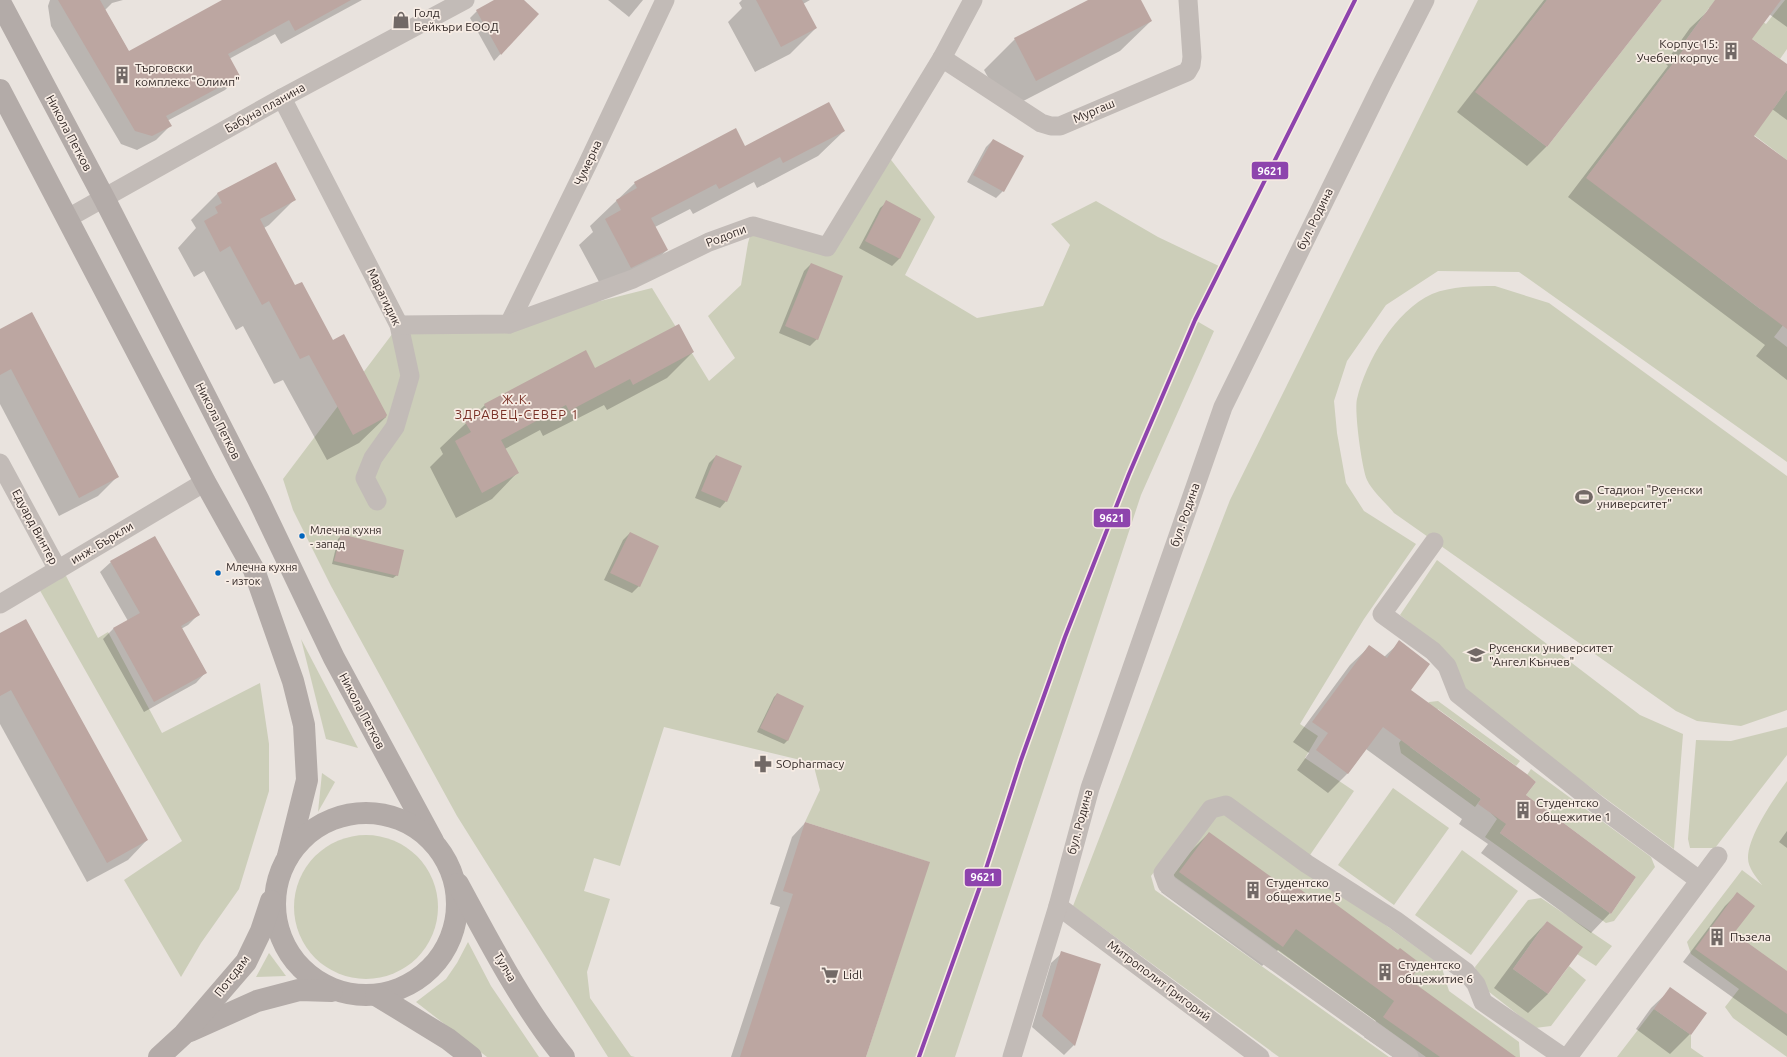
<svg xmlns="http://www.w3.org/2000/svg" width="1787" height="1057" viewBox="0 0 1787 1057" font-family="Ubuntu,sans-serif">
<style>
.green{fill:#ccceb9}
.shadow{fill:#0003}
.building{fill:#bca6a1}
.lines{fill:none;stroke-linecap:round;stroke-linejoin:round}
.street{stroke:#c2bbb7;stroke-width:19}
.secondary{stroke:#b3aba8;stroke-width:22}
.rail-1-casing{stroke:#f7ece4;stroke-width:7}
.rail-1{stroke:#8e44ad;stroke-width:4}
.bus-dot{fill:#0065bd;stroke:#f7ece4;stroke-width:1.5}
.labels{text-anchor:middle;stroke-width:3.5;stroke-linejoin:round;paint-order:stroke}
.bus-label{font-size:11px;fill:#322826;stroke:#f7ece4;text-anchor:start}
.poi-label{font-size:12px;fill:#322826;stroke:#f7ece4;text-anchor:start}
.street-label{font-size:12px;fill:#322826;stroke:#f7ece4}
.neighbourhood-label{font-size:13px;letter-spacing:1px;fill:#793127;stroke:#f7ece4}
.line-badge{stroke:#f7ece4;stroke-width:1.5}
.badge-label{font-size:11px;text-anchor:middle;font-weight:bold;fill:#fff}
</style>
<rect width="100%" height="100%" fill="#e9e3de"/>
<g class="green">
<polygon points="1478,0 1547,0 1476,92 1547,147 1662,0 1733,0 1766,24 1785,0 1787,0 1787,49 1780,59 1709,8 1683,44 1774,108 1787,90 1787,160 1668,70 1587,177 1760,309 1787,320 1774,337 1787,347 1787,462 1519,272 1438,271 1386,305 1347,361 1334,401 1337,433 1346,483 1364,511 1416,544 1364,619 1300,724 1318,736 1305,758 1354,791 1310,855 1209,801 1151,876 1155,890 1389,1057 1279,1057 1073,906 1230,500"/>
<polygon points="885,152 935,217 905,275 977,318 1043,306 1070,245 1051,224 1096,201 1158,237 1221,267 1195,320 1214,331 1141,495 955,1057 866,1057 929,862 805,822 820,790 813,763 664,727 620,866 594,858 584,891 610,899 587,972 590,998 631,1056 635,1057 608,1057 457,816 331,586 293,510 283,479 399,325 509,324 652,288 709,381 735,358 708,316 741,285 748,243 753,226 827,247"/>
<path d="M1495 286 1549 303 1787 476V710L1741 726 1697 721 1676 711 1394 513C1387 504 1372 491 1367 480 1362 469 1354 411 1357 399 1366 361 1395 311 1432 294 1452 286 1474 286 1495 286Z"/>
<polygon points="1437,560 1640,715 1683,734 1674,849 1468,697 1444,650 1400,615"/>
<polygon points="64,572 98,638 108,632 162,733 260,683 269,744 269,791 239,889 201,943 181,977 124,880 182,841 38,587"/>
<polygon points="301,639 358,748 326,739"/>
<polygon points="1438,701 1520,761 1516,766 1438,709 1410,747 1481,799 1475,807 1401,753 1399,743 1429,702"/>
<polygon points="1787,727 1787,755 1715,848 1690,848 1688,839 1696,740 1731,741"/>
<polygon points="1531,769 1651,857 1655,867 1614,921 1606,923 1485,837 1497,819 1491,813 1495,807 1510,819 1500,833 1611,914 1636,877 1526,795 1536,782 1527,775"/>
<polygon points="322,773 335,782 318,812"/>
<path d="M1787 781V1057L1733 1018 1725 1007 1739 989 1691 954 1687 942 1742 870 1762 885C1756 877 1748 868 1748 858 1748 836 1774 798 1787 781Z"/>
<polygon points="1393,788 1449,828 1394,905 1338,865"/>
<polygon points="1226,810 1441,965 1449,991 1519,1042 1520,1057 1426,1057 1168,872 1214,811"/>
<circle cx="366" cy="907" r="72"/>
<polygon points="1462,850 1518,891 1471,955 1415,915"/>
<polygon points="1541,898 1612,946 1596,966 1577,954 1547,921 1513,969 1548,994 1569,966 1586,980 1551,1026 1535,1028 1479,984 1475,967 1528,900"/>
<polygon points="468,942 491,986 539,1057 487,1057 416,1002 446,979 457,963"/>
<polygon points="269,953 286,976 256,977"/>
<polygon points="1654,1009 1691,1035 1691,1048 1704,1057 1617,1057"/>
</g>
<g class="shadow">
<polygon points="50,0 123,0 112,3 105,10 129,52 225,0 362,0 281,44 275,34 229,59 239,76 225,90 167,121 170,126 156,140 137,150 121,144 51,26 48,6"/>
<polygon points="496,0 523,0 537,14 494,61 470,18 477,11"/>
<polygon points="608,0 643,0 629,17"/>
<polygon points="742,0 810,0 803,4 816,28 790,54 755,72 728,22 742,8 739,3"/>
<polygon points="1090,0 1140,0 1151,21 1120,51 1006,110 984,70 1015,39"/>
<polygon points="1544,0 1661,0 1546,147 1527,166 1457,112"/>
<polygon points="1723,0 1787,0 1787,27 1769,14 1750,39 1787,65 1787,120 1772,109 1753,136 1787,161 1787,380 1756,356 1765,345 1568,197 1668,66 1665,63 1690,28 1709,10"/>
<polygon points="844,131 818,156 757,188 754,182 693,214 690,209 655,227 667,250 641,275 605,293 579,245 593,232 590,226 635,183 745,148"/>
<polygon points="993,140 1003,191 996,198 967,182 986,147"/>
<polygon points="275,163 295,199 269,225 264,228 295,287 386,417 359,443 327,460 283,380 274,384 243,326 236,330 204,271 194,277 178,248 196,228 191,220 217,194"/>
<polygon points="887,202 920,219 899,259 892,266 859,248 880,208"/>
<polygon points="811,264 817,339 810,346 779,333 804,271"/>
<polygon points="0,330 118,476 98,496 59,516 0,404"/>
<polygon points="693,352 667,378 607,410 604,405 543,436 540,430 505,449 517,473 492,499 456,518 430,467 443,454 440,448 485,405 595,369"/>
<polygon points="716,456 726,501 720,508 695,498 709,463"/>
<polygon points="630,533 639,586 632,593 604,580 623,540"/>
<polygon points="341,536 397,575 393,578 332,564 338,539"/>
<polygon points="111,562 198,615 188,625 181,629 206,672 196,683 144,712 103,639 113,629 128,621 100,572"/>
<polygon points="0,634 147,840 128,860 87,882 0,724"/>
<polygon points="1400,642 1429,664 1410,690 1610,913 1591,933 1481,853 1488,844 1459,824 1462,819 1366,749 1348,773 1328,793 1297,770 1309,753 1293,742 1350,665 1370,646 1384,657"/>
<polygon points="777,694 803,707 787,741 784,744 757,732 774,697"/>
<polygon points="805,823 865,1057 731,1057 780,907 770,904 792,837"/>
<polygon points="1787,831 1787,848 1779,842"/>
<polygon points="1209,833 1287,890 1316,901 1322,895 1408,980 1508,1057 1393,1057 1364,1037 1376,1021 1278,950 1262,966 1161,892 1189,853"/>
<polygon points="1737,894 1733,933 1787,972 1787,1036 1683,962 1725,906"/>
<polygon points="1547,922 1548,994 1528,1013 1494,988 1528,942"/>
<polygon points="1062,953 1074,1045 1064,1055 1032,1027 1051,963"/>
<polygon points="1671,989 1705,1014 1690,1034 1670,1054 1636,1029 1651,1008"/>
</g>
<g class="building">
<polygon points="58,0 100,0 129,51 222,0 351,0 295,31 289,20 228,54 240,76 166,116 172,126 152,136 135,131"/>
<polygon points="494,0 524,0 539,14 501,55 476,10"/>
<polygon points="756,0 802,0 817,28 781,47"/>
<polygon points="1088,0 1141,0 1152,21 1036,81 1014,38"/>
<polygon points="1547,0 1662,0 1547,147 1475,92"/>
<polygon points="1715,0 1781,0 1752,39 1787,64 1787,90 1754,136 1787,160 1787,329 1586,178 1686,46 1683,44"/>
<polygon points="829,102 845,131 783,163 780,157 719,189 716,184 651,218 668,250 631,268 605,219 621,210 616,200 637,188 634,182 736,128 745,146"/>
<polygon points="993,139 1024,156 1004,192 973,175"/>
<polygon points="276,162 296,200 260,219 295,285 302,282 333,340 344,334 387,415 386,417 353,435 309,355 300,359 269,301 262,305 230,246 220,252 204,221 218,213 215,207 222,203 217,193"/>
<polygon points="886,200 921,219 900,259 865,241"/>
<polygon points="811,263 843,276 818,340 785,326"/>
<polygon points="32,312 119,477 79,498 11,369 0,375 0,329"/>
<polygon points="679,324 694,352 633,385 630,379 569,411 566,405 501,440 519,473 482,493 455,441 471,432 465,422 487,410 484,404 586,350 595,368"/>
<polygon points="716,455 742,466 727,502 701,491"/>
<polygon points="630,532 659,546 640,587 610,573"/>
<polygon points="341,534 404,550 398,576 334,561"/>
<polygon points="155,536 200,615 181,626 207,673 154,702 113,628 140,613 110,561"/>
<polygon points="26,619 148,840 107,863 11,690 0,696 0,633"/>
<polygon points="1399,640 1430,664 1411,690 1528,775 1536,782 1526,795 1636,877 1611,914 1500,833 1506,824 1478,804 1481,799 1383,727 1348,774 1316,750 1328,733 1312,722 1369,645 1387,658"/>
<polygon points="777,693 804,706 788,741 760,728"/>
<polygon points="805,822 930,862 866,1057 740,1057 793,894 783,891"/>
<polygon points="1209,832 1288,889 1292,883 1316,901 1322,894 1398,950 1400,948 1421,964 1410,980 1516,1057 1440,1057 1383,1017 1394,1001 1296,929 1283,947 1179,872"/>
<polygon points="1737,892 1755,906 1734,933 1787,971 1787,1014 1695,949"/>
<polygon points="1547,921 1583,947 1548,994 1513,969"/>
<polygon points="1061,951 1101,964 1075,1046 1042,1016"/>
<polygon points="1670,987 1707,1013 1691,1035 1654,1009"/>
</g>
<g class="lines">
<g class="street">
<polyline points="942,58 1041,123 1051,126 1060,126 1187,72 1191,65 1192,57 1188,0"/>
<polyline points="282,98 399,325 410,376 395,427 373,458 365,478 377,501"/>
<polyline points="68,218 282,98 465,0"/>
<polyline points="509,324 587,165 665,0"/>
<polyline points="399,325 509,324 633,279 709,242 753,226 827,247 942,58 973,0"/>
<polyline points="0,463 58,570"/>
<polyline points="1434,542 1382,614 1433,651 1447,666 1458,694 1600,807 1699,880"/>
<polyline points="0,604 205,482"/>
<polyline points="1058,906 1260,1057"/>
<polyline points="1012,1057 1058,906 1090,788 1223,407 1382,84 1425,0"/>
<polyline points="1409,1057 1167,884 1163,873 1211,809 1226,805 1307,864 1395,920 1466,972 1476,984 1483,1002 1563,1057"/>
<polyline points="1568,1057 1718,856"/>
</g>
<g class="secondary">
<polyline points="0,2 104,198 258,499 334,658 433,841"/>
<polyline points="0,90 205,482 254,570 293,681 304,725 307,780 288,856"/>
<circle cx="366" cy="904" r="91"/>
<path d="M458 884C489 941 523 1007 564 1057"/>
<polyline points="376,995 448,1039 471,1057"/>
<polyline points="190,1031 257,1001 299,990 332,991"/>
<polyline points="159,1057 184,1034 246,962 261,931 271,901"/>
</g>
<g class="rail-1-casing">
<polyline id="rail-1" points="919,1057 983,878 1021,760 1065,637 1129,474 1195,320 1355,0"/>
</g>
<use href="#rail-1" class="rail-1"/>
</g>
<defs>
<g id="shop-bare" transform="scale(1.38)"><path d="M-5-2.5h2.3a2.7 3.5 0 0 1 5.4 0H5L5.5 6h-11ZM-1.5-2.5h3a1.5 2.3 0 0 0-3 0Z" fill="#726966" stroke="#f7ece4" stroke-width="2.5" paint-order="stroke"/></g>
<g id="building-bare" transform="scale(1.38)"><path d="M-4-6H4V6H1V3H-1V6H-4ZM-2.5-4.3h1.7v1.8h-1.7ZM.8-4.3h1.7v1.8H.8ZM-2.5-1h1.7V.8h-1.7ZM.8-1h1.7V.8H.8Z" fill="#726966" stroke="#f7ece4" stroke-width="2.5" paint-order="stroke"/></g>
<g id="stadium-bare" transform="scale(1.38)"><path d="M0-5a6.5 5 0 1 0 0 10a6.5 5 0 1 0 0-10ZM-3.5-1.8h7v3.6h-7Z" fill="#726966" stroke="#f7ece4" stroke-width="2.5" paint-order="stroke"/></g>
<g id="university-bare" transform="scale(1.38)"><path d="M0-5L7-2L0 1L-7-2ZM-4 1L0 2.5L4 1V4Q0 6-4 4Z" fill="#726966" stroke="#f7ece4" stroke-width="2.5" paint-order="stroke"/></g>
<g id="pharmacy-bare" transform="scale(1.38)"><path d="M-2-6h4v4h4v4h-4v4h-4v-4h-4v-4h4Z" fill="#726966" stroke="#f7ece4" stroke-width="2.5" paint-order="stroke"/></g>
<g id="supermarket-bare" transform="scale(1.38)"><path d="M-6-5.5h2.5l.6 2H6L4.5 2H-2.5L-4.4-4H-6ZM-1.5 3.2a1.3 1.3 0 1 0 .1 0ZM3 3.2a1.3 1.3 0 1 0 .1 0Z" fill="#726966" stroke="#f7ece4" stroke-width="2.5" paint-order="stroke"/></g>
</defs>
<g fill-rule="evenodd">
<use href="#shop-bare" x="401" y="20"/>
<use href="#building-bare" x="1731" y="51"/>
<use href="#building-bare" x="122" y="75"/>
<use href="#stadium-bare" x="1584" y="497"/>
<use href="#university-bare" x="1476" y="655"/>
<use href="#pharmacy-bare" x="763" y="764"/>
<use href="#building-bare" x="1523" y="810"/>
<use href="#building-bare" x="1253" y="890"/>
<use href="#building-bare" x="1717" y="937"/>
<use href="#building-bare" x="1385" y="972"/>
<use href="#supermarket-bare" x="830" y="975"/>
</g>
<g class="bus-dot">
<circle cx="302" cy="536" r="3.5"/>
<circle cx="218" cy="573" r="3.5"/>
</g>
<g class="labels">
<g class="bus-label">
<text x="310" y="534">Млечна кухня<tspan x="310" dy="14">- запад</tspan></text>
<text x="226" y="571">Млечна кухня<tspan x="226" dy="14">- изток</tspan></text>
</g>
<g class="poi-label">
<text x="414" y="17">Голд<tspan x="414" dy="14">Бейкъри ЕООД</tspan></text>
<text x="1718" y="48" text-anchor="end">Корпус 15:<tspan x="1718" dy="14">Учебен корпус</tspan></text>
<text x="135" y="72">Търговски<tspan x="135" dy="14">комплекс "Олимп"</tspan></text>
<text x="1597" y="494">Стадион "Русенски<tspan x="1597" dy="14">университет"</tspan></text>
<text x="1489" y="652">Русенски университет<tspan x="1489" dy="14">"Ангел Кънчев"</tspan></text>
<text x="776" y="768">SOpharmacy</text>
<text x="1536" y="807">Студентско<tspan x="1536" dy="14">общежитие 1</tspan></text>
<text x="1266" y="887">Студентско<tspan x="1266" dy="14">общежитие 5</tspan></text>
<text x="1730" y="941">Пъзела</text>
<text x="1398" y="969">Студентско<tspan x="1398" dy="14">общежитие 6</tspan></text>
<text x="843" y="979">Lidl</text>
</g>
<g class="street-label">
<text transform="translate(265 108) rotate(-29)" y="4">Бабуна планина</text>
<text transform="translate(1094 111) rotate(-23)" y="4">Мургаш</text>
<text transform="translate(69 133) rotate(62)" y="4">Никола Петков</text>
<text transform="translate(588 163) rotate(-65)" y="4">Чумерна</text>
<text transform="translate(1315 219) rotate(-64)" y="4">бул. Родина</text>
<text transform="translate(726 236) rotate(-21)" y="4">Родопи</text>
<text transform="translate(384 297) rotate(64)" y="4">Марагидик</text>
<text transform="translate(218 421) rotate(63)" y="4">Никола Петков</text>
<text transform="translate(1185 515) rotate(-71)" y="4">бул. Родина</text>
<text transform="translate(35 527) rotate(62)" y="4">Едуард Винтер</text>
<text transform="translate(102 543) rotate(-31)" y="4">инж. Бъркли</text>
<text transform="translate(362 711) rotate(62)" y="4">Никола Петков</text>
<text transform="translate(1080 822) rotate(-75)" y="4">бул. Родина</text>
<text transform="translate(505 967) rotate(59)" y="4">Тулча</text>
<text transform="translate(232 976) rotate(-52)" y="4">Потсдам</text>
<text transform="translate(1159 981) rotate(37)" y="4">Митрополит Григорий</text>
</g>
<g class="neighbourhood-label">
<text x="517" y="404">Ж.К.<tspan x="517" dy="15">ЗДРАВЕЦ-СЕВЕР 1</tspan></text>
</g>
</g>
<g class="line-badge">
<rect x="1251" y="161" width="38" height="19" rx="4" fill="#8e44ad"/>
<rect x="1093" y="508" width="38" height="20" rx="4" fill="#8e44ad"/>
<rect x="964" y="868" width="38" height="19" rx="4" fill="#8e44ad"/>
</g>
<g class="badge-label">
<text x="1270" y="175">9621</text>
<text x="1112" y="522">9621</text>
<text x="983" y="881">9621</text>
</g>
</svg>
